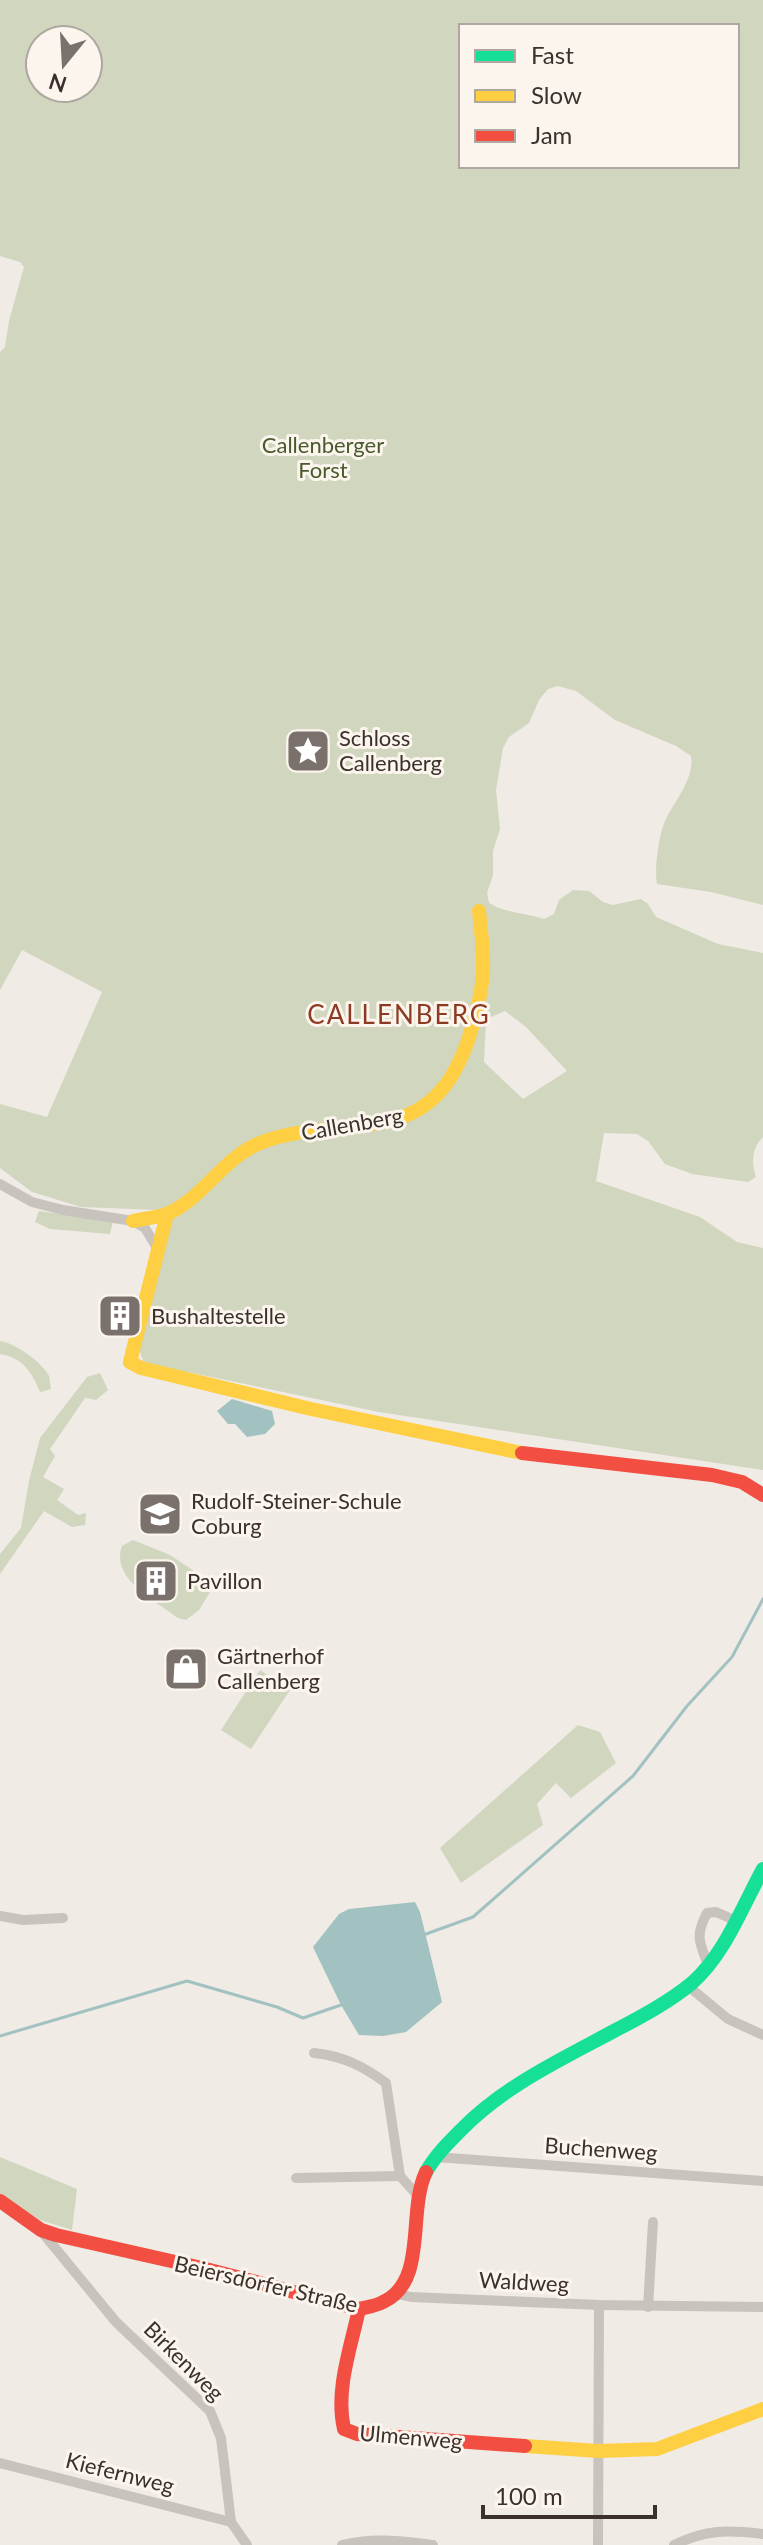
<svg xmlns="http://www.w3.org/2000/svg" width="763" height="2545" viewBox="0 0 763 2545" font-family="Lato,sans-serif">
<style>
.green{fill:#d1d6bf;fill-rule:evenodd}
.water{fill:#a1c2c1}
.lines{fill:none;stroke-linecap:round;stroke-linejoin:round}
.stream{stroke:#a1c2c1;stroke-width:3}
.street{stroke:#c9c3be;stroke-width:10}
.fast{stroke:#16e098;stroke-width:14}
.slow{stroke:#ffcf43;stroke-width:14}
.jam{stroke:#f24e42;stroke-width:14}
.labels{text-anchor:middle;stroke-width:6;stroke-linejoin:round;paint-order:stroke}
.park-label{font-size:22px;fill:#4a5a2e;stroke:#fbf5ee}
.poi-label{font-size:22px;fill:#3b302b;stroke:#fbf5ee;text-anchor:start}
.street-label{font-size:22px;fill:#3b302b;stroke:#fbf5ee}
.quarter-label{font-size:26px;letter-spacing:2px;fill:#8c3b22;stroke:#fbf5ee}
</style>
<rect width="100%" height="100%" fill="#f0ebe5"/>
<g class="green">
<path d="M0 0H763V905L711 892 657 884C654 870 659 834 665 821 674 802 695 778 691 756L676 746 615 720 576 691 558 686 548 689 539 700 529 723 509 737 503 748 496 790 500 829 493 851V875L487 893 489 903C504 913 526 913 544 919L554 914 559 900 573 890 589 891 603 902 613 905 641 899 648 904 656 917 718 944 763 953V1137C752 1147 751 1164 756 1177L748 1182 692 1174 665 1164 648 1141 637 1134 604 1133 596 1181 700 1217 737 1242 763 1248V1470L379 1412 144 1363 139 1349 162 1243 158 1210 81 1207 32 1192 0 1168V1104L47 1117 102 992 22 950 0 990V352L5 347 9 321 24 267 20 262 0 256ZM461 26H737V166H461ZM40 40H88V88H40ZM505 1011 526 1027 567 1071 523 1099 484 1062 486 1019Z"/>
<polygon points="39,1211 113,1221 110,1234 50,1229 35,1222"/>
<path d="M0 1341C15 1343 42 1362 49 1376 50 1380 50 1385 51 1389L40 1392C32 1372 22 1357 0 1354Z"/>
<polygon points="100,1373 108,1390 96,1400 85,1398 50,1449 55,1456 43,1477 64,1489 57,1500 78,1515 86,1513 85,1525 72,1527 44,1511 0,1574 0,1554 21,1528 29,1481 40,1438 87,1377"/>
<path d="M133 1540 170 1555 212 1583 213 1587 199 1610 186 1620 178 1618C156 1601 110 1579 122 1546Z"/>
<polygon points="260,1670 290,1690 251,1749 221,1730"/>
<polygon points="578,1725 600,1732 616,1763 571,1798 556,1783 537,1804 543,1825 461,1883 440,1848"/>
<polygon points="0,2157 77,2189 72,2230 40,2220 0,2195"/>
</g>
<g class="water">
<polygon points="232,1399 272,1411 275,1424 265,1434 247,1437 235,1424 228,1424 217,1411"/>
<polygon points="415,1902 420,1912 442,2002 406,2032 383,2036 359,2035 341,2005 313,1947 339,1914 349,1909"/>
</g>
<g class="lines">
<g class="stream">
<polyline points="426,1934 473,1917 633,1776 687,1706 732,1657 763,1599"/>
<polyline points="0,2036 187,1981 277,2007 303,2018 341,2005"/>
</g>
<g class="street">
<polyline points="0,1184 32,1202 63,1210 133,1221 145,1228 157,1248"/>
<polyline points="0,1916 23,1920 63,1918"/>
<path d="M708 1965C699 1941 695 1936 707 1913L716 1912 734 1920"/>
<polyline points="688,1986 728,2019 763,2035"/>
<path d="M314 2053C343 2056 363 2066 386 2083L400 2176 418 2196"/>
<polyline points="436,2157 763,2181"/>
<polyline points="296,2178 400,2176"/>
<polyline points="42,2232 116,2322 210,2411 221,2438 231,2522 247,2545"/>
<polyline points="398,2294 411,2297 599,2305 763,2307"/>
<polyline points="648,2307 653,2222"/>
<polyline points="0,2463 231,2522"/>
<path d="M342 2545C374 2537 402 2541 433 2545"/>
<polyline points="598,2545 599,2305"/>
<path d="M674 2545C707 2529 727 2530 763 2534"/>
</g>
<path class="fast" d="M426 2172C435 2156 448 2143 461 2130 504 2086 560 2060 614 2031 641 2017 669 2002 692 1983 725 1954 742 1907 763 1869"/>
<g class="slow">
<polyline points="167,1214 130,1362 141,1368 311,1409 522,1453"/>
<path d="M133 1221C145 1218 158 1218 169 1213 204 1197 223 1158 260 1143 300 1127 344 1130 385 1122 435 1112 457 1077 471 1031 477 1011 482 992 483 972 484 951 481 931 479 911"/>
<polyline points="525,2446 599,2451 657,2449 763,2409"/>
</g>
<g class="jam">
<polyline points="522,1453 712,1475 742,1482 763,1495"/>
<path d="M0 2201 41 2230 56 2235 202 2268 359 2309C367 2307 376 2306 383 2302 428 2282 407 2211 426 2172"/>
<path d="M359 2309C351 2347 335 2390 344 2429L357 2434 525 2446"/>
</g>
</g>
<defs>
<g id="sight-square" transform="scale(2.3)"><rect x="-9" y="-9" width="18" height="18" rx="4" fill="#7a716c" stroke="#fbf5ee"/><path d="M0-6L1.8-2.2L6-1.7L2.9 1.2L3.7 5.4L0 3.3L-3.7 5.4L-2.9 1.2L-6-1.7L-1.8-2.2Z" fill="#fff"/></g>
<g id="building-square" transform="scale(2.3)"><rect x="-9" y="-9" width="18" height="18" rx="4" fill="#7a716c" stroke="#fbf5ee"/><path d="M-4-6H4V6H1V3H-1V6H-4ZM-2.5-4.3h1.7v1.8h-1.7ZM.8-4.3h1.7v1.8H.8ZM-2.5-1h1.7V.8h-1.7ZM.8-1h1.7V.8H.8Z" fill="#fff"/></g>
<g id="school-square" transform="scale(2.3)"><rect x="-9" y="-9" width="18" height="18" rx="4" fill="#7a716c" stroke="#fbf5ee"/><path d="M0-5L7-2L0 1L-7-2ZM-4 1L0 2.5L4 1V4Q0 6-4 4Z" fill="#fff"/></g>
<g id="shop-square" transform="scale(2.3)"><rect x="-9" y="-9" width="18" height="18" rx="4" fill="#7a716c" stroke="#fbf5ee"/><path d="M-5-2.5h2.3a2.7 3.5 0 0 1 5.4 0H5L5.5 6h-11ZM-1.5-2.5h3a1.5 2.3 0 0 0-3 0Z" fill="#fff"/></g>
</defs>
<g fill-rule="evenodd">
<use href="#sight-square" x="308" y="751"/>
<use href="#building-square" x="120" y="1316"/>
<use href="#school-square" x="160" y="1514"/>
<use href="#building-square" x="156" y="1581"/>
<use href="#shop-square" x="186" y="1669"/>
</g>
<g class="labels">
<g class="park-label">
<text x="323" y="453">Callenberger<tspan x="323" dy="25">Forst</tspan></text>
</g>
<g class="poi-label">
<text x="339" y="746">Schloss<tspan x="339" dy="25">Callenberg</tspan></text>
<text x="151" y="1324">Bushaltestelle</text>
<text x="191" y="1509">Rudolf-Steiner-Schule<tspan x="191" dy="25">Coburg</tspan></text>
<text x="187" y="1589">Pavillon</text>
<text x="217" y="1664">Gärtnerhof<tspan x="217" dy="25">Callenberg</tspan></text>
</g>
<g class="street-label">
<text transform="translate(352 1124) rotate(-10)" y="8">Callenberg</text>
<text transform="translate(601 2149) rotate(4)" y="8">Buchenweg</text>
<text transform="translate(524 2282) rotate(3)" y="8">Waldweg</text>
<text transform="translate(266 2284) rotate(13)" y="8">Beiersdorfer Straße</text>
<text transform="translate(184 2361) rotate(45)" y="8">Birkenweg</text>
<text transform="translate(411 2437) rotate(5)" y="8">Ulmenweg</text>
<text transform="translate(120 2473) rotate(14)" y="8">Kiefernweg</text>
</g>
<g class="quarter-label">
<text x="399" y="1024">CALLENBERG</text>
</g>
</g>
<rect x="459" y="24" width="280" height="144" fill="#fbf5ee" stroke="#aea6a0" stroke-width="2"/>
<rect x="475" y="50" width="40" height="12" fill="#16e098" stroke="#aea6a0" stroke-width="2"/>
<text x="531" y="64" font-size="24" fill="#3b302b">Fast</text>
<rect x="475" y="90" width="40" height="12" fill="#ffcf43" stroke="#aea6a0" stroke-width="2"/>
<text x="531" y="104" font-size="24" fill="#3b302b">Slow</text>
<rect x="475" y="130" width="40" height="12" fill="#f24e42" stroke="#aea6a0" stroke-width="2"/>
<text x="531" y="144" font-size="24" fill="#3b302b">Jam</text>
<g transform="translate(64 64) rotate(198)"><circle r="38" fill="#fbf5ee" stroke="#aea6a0" stroke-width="2"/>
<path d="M0-6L14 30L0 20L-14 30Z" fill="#7a716c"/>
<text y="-12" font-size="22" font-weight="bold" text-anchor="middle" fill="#3b302b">N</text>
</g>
<path d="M483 2505v12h172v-12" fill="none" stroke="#3b302b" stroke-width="4"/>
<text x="495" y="2505" font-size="24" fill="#3b302b" stroke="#fbf5ee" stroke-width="6" paint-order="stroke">100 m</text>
</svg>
